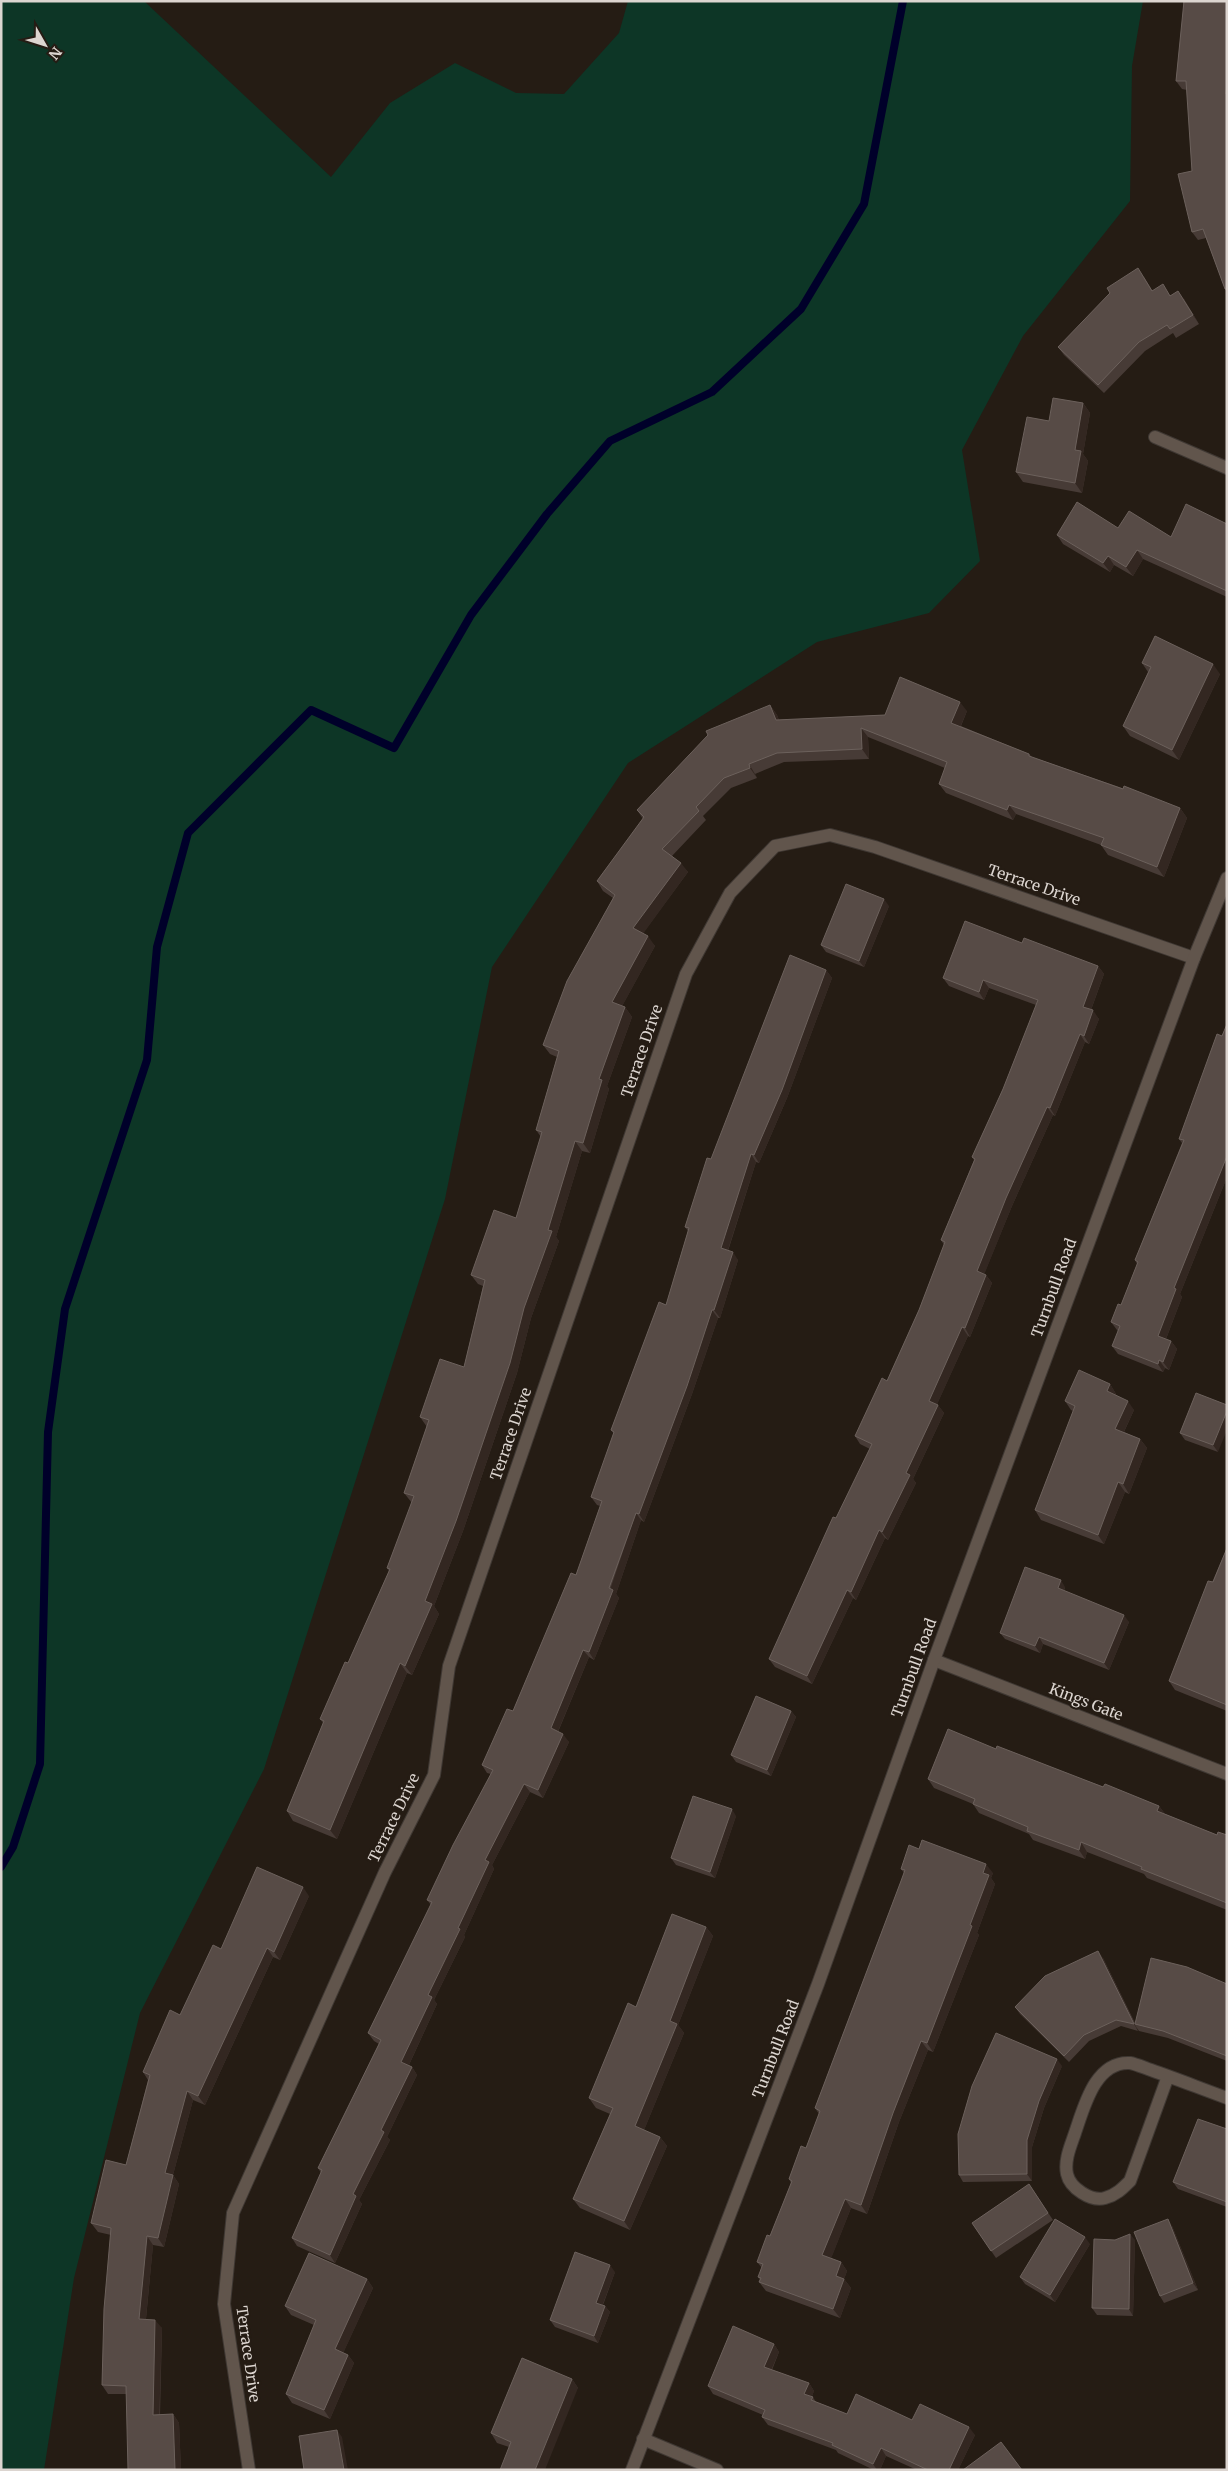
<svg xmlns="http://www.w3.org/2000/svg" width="1228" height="2471" viewBox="0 0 1228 2471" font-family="Merriweather,serif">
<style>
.green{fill:#0d3626}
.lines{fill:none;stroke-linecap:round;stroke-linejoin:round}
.stream{stroke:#00002a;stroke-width:8}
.minor-casing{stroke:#3f3833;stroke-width:14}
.minor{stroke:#61554c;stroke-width:12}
.wall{fill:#473b36}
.shaded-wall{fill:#332721}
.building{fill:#574b46;stroke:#6c615c}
.labels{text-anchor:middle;stroke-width:4.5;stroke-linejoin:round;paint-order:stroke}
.street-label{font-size:15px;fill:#dcd5d0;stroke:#251c14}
</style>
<rect width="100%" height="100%" fill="#251c14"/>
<polygon class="green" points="1,1 144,1 331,177 390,103 455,63 516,93 564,94 619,33 628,1 1143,1 1132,66 1130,201 1023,336 962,450 980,561 929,613 817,642 628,763 492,967 445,1199 264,1769 140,2013 74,2278 44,2470 1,2470"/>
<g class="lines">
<polyline class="stream" points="1,1867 13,1847 40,1764 48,1432 65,1309 147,1060 157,947 188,833 311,710 394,748 471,615 547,514 610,441 712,392 801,309 864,204 903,1"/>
<g class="minor-casing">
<g id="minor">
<polyline points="1155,437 1227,468"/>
<polyline points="934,1660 1227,1774"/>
<path d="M1168 2076 1130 2181C1122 2189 1116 2195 1105 2198 1091 2202 1070 2188 1067 2174 1064 2160 1071 2145 1075 2133 1084 2107 1095 2061 1130 2063 1136 2064 1145 2068 1151 2070 1177 2079 1202 2089 1227 2098"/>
<polyline points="643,2439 717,2470"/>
<polyline points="249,2470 224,2304 233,2213 385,1872 434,1775 449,1666 686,974 730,893 775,846 830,835 875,847 1194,958"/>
<polyline points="632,2470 818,1984 934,1660 1194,958 1227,878"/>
</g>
</g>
<use href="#minor" class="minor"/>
</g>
<g class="wall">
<polygon points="1182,1 1227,1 1227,293 1225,289 1206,238 1198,240 1192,232 1192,171 1187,90 1182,89 1176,81 1184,4"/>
<polygon points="1144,277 1152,290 1184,299 1199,324 1176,338 1173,333 1145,351 1104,393 1064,355 1058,347"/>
<polygon points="1083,403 1090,413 1083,454 1088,461 1082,493 1023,482 1016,472 1049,421"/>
<polygon points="1227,524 1227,597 1143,559 1133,576 1114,565 1110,572 1063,544 1057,535 1118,528 1171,537"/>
<polygon points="1142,663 1220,674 1179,760 1130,736 1123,726 1148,672"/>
<polygon points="770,705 777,715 779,720 967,711 961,726 1029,754 1032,757 1180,808 1187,818 1164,877 1108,855 1101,845 1016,814 1013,820 946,793 939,784 945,768 868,737 869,759 784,762 755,774 757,778 731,788 703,816 706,820 672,856 688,872 643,933 655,946 622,1006 625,1007 632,1017 607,1086 609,1089 590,1153 582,1151 556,1237 559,1241 531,1318 517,1373 463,1531 434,1606 439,1614 412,1675 407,1673 337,1839 293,1821 287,1811 323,1723 320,1719 348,1663 389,1571 387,1568 412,1503 404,1493 427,1427 420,1417 464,1367 483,1286 478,1284 471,1275 516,1218 541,1137 536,1130 557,1057 550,1054 543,1045 613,898 603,891 597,881 643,819 637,810"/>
<polygon points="889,906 864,967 826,952 821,945"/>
<polygon points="1022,943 1098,966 1104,974 1091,1010 1099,1019 1089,1044 1085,1042 1055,1116 1053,1115 1012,1206 984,1274 986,1275 992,1283 970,1337 968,1336 937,1404 944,1413 913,1479 916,1483 888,1540 885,1538 856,1600 853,1598 812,1684 775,1667 769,1659 870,1449 860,1444 855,1436 887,1381 919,1310 944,1245 941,1240 974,1160 972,1157 1003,1089 1036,1005 989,988 984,1000 949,986 943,978"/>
<polygon points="826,970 832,978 787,1098 759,1163 756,1162 728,1251 738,1260 720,1318 718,1318 692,1394 644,1522 641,1520 616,1594 619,1598 594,1660 589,1657 558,1732 569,1742 543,1798 530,1792 492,1865 494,1869 464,1935 465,1937 434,2000 437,2004 409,2065 412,2067 417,2075 387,2137 390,2140 359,2200 362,2204 335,2263 297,2246 292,2238 321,2173 318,2168 379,2044 374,2041 368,2033 431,1905 427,1900 491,1774 487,1773 482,1765 513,1711 576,1575 600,1506 597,1505 591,1497 614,1434 611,1430 666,1305 688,1231 685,1227 711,1159"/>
<polygon points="1227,1024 1227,1177 1180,1294 1182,1297 1166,1339 1171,1341 1177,1349 1169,1370 1165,1368 1163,1372 1118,1354 1112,1346 1118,1331 1117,1330 1111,1322 1121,1305 1137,1264 1135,1260 1182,1143 1179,1139"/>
<polygon points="1110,1384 1116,1394 1116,1395 1134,1410 1124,1432 1140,1439 1147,1448 1129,1494 1125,1492 1104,1544 1041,1520 1035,1510 1073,1411 1071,1410 1065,1401"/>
<polygon points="1196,1393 1218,1452 1185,1440 1180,1433"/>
<polygon points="1227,1548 1227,1711 1175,1690 1169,1681"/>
<polygon points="1065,1587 1064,1591 1129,1622 1109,1670 1043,1644 1040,1653 1005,1639 1000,1633"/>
<polygon points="791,1711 796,1717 771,1776 736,1762 731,1755"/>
<polygon points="996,1749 1159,1806 1165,1814 1217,1835 1227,1835 1227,1910 1147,1878 1144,1874 1087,1852 1085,1859 1033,1840 1029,1834 979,1813 973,1804 934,1788 928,1779"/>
<polygon points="736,1816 715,1878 676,1865 671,1858"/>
<polygon points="901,1869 993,1873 991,1878 995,1884 977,1933 979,1935 933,2052 928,2050 899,2122 867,2214 851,2208 831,2258 841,2262 847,2271 844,2279 851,2288 840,2318 766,2291 759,2282 760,2280 758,2277 762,2268 757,2262 770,2236 791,2183 789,2179 806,2148 819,2114 815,2108 901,1881 904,1873"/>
<polygon points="309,1896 280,1960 273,1957 205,2105 193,2100 173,2175 179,2184 164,2247 153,2245 146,2319 162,2328 160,2415 173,2414 179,2423 181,2470 126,2394 108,2394 102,2385 111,2235 98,2232 91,2223 126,2165 148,2080 143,2072 180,2015 221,1949"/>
<polygon points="706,1927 713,1936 678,2025 684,2033 644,2130 660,2137 667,2146 630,2230 580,2208 573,2199 610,2114 596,2108 589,2098 636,2007"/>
<polygon points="1103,1958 1135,2023 1227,1984 1227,2061 1168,2038 1139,2031 1136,2027 1138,2031 1121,2026 1089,2041 1069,2062 1020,2014 1015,2007"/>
<polygon points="1062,2066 1044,2108 1032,2147 1032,2181 963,2182 959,2175"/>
<polygon points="1227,2129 1227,2207 1178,2189 1173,2182"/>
<polygon points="1029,2184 1053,2220 996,2258 972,2223"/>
<polygon points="1172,2226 1198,2290 1164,2303 1160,2296"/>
<polygon points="1115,2240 1135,2240 1133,2316 1097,2315 1092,2308"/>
<polygon points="1090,2244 1055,2302 1025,2284 1020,2277"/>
<polygon points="615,2272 603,2305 605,2306 610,2312 598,2343 555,2327 550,2320"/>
<polygon points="367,2279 373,2288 343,2353 348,2355 354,2363 330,2419 292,2403 286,2394 314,2325 291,2315 285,2306"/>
<polygon points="774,2344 779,2352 772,2370 809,2383 814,2391 812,2396 816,2402 847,2414 912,2420 975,2435 958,2470 917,2470 886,2456 880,2470 874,2470 838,2453 836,2450 768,2425 762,2417 763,2415 713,2394 708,2386"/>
<polygon points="572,2379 578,2388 509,2447 497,2443 491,2433"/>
</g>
<g class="shaded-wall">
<polygon points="1178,291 1184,299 1199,324 1193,315"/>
<polygon points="1083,403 1090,413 1083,454 1088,461 1082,493 1075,483 1075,450"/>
<polygon points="1137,550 1143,559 1133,576 1126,567"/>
<polygon points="1108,556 1114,565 1110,572 1103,563"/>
<polygon points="1213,664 1220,674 1179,760 1172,750"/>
<polygon points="960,702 967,711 958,732 951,723"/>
<polygon points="770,705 777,715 783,730 776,720"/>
<polygon points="861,728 868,737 869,759 862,749"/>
<polygon points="749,764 755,774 757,778 750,768"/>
<polygon points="1009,805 1016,814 1013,820 1007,810"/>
<polygon points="1180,808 1187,818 1164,877 1157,867"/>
<polygon points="681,863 688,872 640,938 633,928"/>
<polygon points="884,899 889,906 864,967 859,961"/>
<polygon points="648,936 655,946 619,1012 612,1002"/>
<polygon points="1098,966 1104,974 1089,1015 1083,1007"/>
<polygon points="826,970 832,978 787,1098 759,1163 754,1155"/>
<polygon points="983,980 989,988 984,1000 979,992"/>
<polygon points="625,1007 632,1017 607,1086 609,1089 590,1153 583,1143 599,1079"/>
<polygon points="1093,1010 1099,1019 1089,1044 1084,1036"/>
<polygon points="1080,1034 1085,1042 1055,1116 1050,1108"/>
<polygon points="1047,1107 1053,1115 1012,1206 982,1280 977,1271 1006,1198"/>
<polygon points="575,1141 582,1151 556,1237 559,1241 531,1318 517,1373 463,1531 434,1606 439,1614 412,1675 405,1666 425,1601 524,1308"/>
<polygon points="751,1154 756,1162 726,1256 721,1248"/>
<polygon points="1226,1156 1227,1177 1180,1294 1182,1297 1164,1344 1158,1336 1174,1288"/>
<polygon points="733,1252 738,1260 720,1318 714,1310"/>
<polygon points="986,1275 992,1283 970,1337 965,1328"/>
<polygon points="712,1310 718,1318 692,1394 644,1522 639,1514"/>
<polygon points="962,1327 968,1336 935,1409 929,1401"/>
<polygon points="1171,1341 1177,1349 1169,1370 1163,1362"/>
<polygon points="1159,1360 1165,1368 1163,1372 1158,1364"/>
<polygon points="1110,1384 1116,1394 1113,1400 1107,1391"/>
<polygon points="1128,1401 1134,1410 1121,1438 1115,1429"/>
<polygon points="938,1405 944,1413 913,1479 916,1483 888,1540 882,1532 906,1473"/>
<polygon points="1227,1411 1227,1430 1218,1452 1213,1445"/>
<polygon points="1140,1439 1147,1448 1129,1494 1123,1484"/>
<polygon points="1118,1482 1125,1492 1104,1544 1098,1535"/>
<polygon points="636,1513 641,1520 616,1594 619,1598 594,1660 589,1652"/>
<polygon points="879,1530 885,1538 856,1600 851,1592"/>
<polygon points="1061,1580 1065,1587 1062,1595 1058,1588"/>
<polygon points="847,1590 853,1598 812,1684 807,1676"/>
<polygon points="1124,1615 1129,1622 1109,1670 1104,1663"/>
<polygon points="1039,1637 1043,1644 1040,1653 1035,1646"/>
<polygon points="583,1650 589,1657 556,1736 551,1728"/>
<polygon points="400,1663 407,1673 337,1839 330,1830"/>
<polygon points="791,1711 796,1717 771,1776 767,1770"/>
<polygon points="563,1734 569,1742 543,1798 538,1790"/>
<polygon points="524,1784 530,1792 492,1865 494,1869 464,1935 465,1937 434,2000 437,2004 407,2069 401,2062 428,1995 458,1928 485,1860"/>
<polygon points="1159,1806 1166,1815 1157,1811"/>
<polygon points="732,1809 736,1816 715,1878 710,1872"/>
<polygon points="1081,1842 1087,1852 1085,1859 1079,1850"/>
<polygon points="986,1864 993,1873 991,1878 995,1884 977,1933 979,1935 933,2052 927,2043 970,1925 983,1873"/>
<polygon points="303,1887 309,1896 280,1960 274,1952"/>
<polygon points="706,1927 713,1936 678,2025 684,2033 642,2135 635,2126 670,2021"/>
<polygon points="267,1948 273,1957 205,2105 198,2096"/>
<polygon points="1098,1951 1103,1958 1138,2031 1134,2024"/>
<polygon points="921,2041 928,2050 899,2122 867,2214 861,2205 893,2113"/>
<polygon points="1057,2059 1062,2066 1044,2108 1032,2147 1032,2181 1027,2174 1027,2140 1039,2101"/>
<polygon points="412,2067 417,2075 387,2137 390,2140 359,2200 362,2204 335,2263 330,2255 353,2194 381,2130"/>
<polygon points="187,2091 193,2100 173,2175 179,2184 164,2247 158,2238 165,2173"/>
<polygon points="660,2137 667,2146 630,2230 624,2221"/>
<polygon points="845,2199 851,2208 829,2264 822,2255"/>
<polygon points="1168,2219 1172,2226 1198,2290 1193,2283"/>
<polygon points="1130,2234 1135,2240 1133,2316 1129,2309"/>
<polygon points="147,2236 153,2245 145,2328 139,2319"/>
<polygon points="1085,2237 1090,2244 1055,2302 1050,2295"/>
<polygon points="841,2262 847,2271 844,2279 851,2288 840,2318 833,2309 836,2276"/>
<polygon points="610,2265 615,2272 601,2309 596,2303"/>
<polygon points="367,2279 373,2288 341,2358 335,2349"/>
<polygon points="605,2306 610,2312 598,2343 594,2336"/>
<polygon points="155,2320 162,2328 159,2424 153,2415"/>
<polygon points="774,2344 779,2352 769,2375 764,2367"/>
<polygon points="348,2355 354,2363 330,2419 324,2410"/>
<polygon points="572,2379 578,2388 545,2470 535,2470"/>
<polygon points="809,2383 814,2391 810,2401 804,2394"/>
<polygon points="173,2414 179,2423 181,2470 175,2470"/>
<polygon points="969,2427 975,2435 958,2470 949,2470"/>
<polygon points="337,2430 342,2437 348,2470 344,2470"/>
<polygon points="881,2448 886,2456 880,2470 877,2470 873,2464"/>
</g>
<g class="building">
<polygon points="1184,1 1227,1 1227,83 1226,94 1227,94 1227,289 1225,289 1203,229 1192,232 1178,174 1192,171 1186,81 1176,81"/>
<polygon points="1138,268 1152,291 1163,284 1170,296 1178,291 1193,315 1170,329 1167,325 1139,342 1098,385 1058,347 1110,293 1107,288"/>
<polygon points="1053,398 1083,403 1075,450 1081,451 1075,483 1016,472 1027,417 1049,421"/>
<polygon points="1077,502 1118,528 1129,511 1171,537 1186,504 1227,524 1227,591 1137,550 1126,567 1108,556 1103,563 1057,535"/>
<polygon points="1155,636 1213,664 1172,750 1123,726 1151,667 1142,663"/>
<polygon points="900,677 960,702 951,723 1029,754 1029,756 1123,789 1124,786 1180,808 1157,867 1101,845 1104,838 1009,805 1007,810 939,784 947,762 861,728 862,749 777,753 749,764 750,768 724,778 696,807 699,811 662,849 681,863 633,928 648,936 612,1002 625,1007 599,1079 602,1080 583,1143 575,1141 548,1230 552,1231 524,1308 510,1363 456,1521 425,1601 432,1604 405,1666 400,1663 330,1830 287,1811 324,1721 320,1719 345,1662 348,1663 390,1569 387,1568 414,1496 404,1493 429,1420 420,1417 440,1359 464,1367 485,1280 471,1275 494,1210 516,1218 542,1132 536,1130 559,1051 543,1045 567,981 615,895 597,881 644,817 637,810 708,735 706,731 770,705 776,720 885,715"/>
<polygon points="846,884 884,899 859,961 821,945"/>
<polygon points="965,921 1022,943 1024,938 1098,966 1083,1007 1093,1010 1084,1036 1080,1034 1050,1108 1047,1107 1006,1198 977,1271 986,1275 965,1328 962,1327 929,1401 938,1405 906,1473 910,1475 882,1532 879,1530 851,1592 847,1590 807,1676 769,1659 833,1517 836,1518 872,1444 855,1436 882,1378 887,1381 919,1310 945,1242 941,1240 975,1159 972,1157 1003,1089 1038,1000 983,980 979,992 943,978"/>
<polygon points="790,955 826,970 782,1090 754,1155 751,1154 721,1248 733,1252 714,1310 712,1310 687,1386 639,1514 636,1513 609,1588 613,1590 589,1652 583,1650 551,1728 563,1734 538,1790 524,1784 485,1860 489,1862 458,1928 460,1929 428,1995 432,1997 401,2062 412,2067 381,2130 384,2132 353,2194 356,2196 330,2255 292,2238 322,2170 318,2168 381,2040 368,2033 432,1902 427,1900 453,1845 493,1770 482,1765 507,1709 513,1711 571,1573 576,1575 602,1501 591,1497 614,1432 611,1430 659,1302 666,1305 689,1228 685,1227 707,1158 711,1159"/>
<polygon points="1227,1024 1227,1156 1174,1288 1176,1289 1158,1336 1171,1341 1163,1362 1159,1360 1158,1364 1112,1346 1120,1326 1111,1322 1118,1304 1121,1305 1138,1262 1135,1260 1184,1140 1179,1139 1217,1034 1222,1036"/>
<polygon points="1079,1370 1110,1384 1107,1391 1128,1401 1115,1429 1140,1439 1123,1484 1118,1482 1098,1535 1035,1510 1075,1406 1065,1401"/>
<polygon points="1196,1393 1227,1405 1227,1411 1213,1445 1180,1433"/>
<polygon points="1227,1548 1227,1705 1169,1681 1208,1581 1213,1582"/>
<polygon points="1025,1567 1061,1580 1058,1588 1124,1615 1104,1663 1039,1637 1035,1646 1000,1633"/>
<polygon points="756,1696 791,1711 767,1770 731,1755"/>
<polygon points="948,1729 996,1749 997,1746 1103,1787 1105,1784 1159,1806 1157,1811 1217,1835 1218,1832 1227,1835 1227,1903 1141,1869 1142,1867 1081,1842 1079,1850 1027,1831 1028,1827 973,1804 975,1799 928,1779"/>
<polygon points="693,1796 732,1809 710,1872 671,1858"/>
<polygon points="922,1840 986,1864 983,1873 989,1875 970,1925 972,1926 927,2043 921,2041 893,2113 861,2205 845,2199 822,2255 841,2262 836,2276 844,2279 833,2309 759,2282 761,2278 758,2277 763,2264 757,2262 767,2235 770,2236 792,2181 789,2179 801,2146 806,2148 820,2111 815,2108 901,1881 905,1870 901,1869 909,1845 919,1849"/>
<polygon points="257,1867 303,1887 274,1952 267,1948 198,2096 187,2091 165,2173 173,2175 158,2238 147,2236 139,2319 155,2320 153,2415 173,2414 175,2470 128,2470 126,2386 102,2385 104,2309 111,2228 91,2223 106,2160 126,2165 150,2075 143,2072 170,2010 180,2015 213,1945 221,1949"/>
<polygon points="672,1914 706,1927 670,2021 677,2024 635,2126 660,2137 624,2221 573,2199 613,2108 589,2098 628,2003 636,2007"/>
<polygon points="1098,1951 1134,2024 1116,2020 1084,2035 1064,2056 1015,2007 1045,1976"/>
<polygon points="1151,1958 1187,1967 1227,1984 1227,2056 1163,2031 1135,2024"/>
<polygon points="996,2033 1057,2059 1039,2101 1027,2140 1027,2174 959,2175 958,2134 972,2086"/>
<polygon points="1198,2119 1227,2129 1227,2202 1173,2182"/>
<polygon points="1029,2184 1048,2213 991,2251 972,2223"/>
<polygon points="1055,2219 1085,2237 1050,2295 1020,2277"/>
<polygon points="1168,2219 1193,2283 1160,2296 1134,2232"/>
<polygon points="1130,2234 1129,2309 1092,2308 1094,2239 1115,2240"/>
<polygon points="575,2252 610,2265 596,2303 605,2306 594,2336 550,2320"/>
<polygon points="309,2253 367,2279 335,2349 348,2355 324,2410 286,2394 316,2320 285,2306"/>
<polygon points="733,2326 774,2344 764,2367 809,2383 804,2394 813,2397 811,2400 847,2414 856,2394 912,2420 920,2404 969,2427 949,2470 928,2470 881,2448 873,2464 832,2445 833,2443 762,2417 765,2410 708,2386"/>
<polygon points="522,2358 572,2379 535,2470 500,2470 511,2442 491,2433"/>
<polygon points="337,2430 344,2470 304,2470 299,2436"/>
<polygon points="1001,2442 1022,2470 963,2470"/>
</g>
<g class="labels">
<g class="street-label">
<text transform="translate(1034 885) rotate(19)" y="5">Terrace Drive</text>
<text transform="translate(642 1051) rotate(-71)" y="5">Terrace Drive</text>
<text transform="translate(1054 1288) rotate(-70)" y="5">Turnbull Road</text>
<text transform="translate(511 1434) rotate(-71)" y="5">Terrace Drive</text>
<text transform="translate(914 1668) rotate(-70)" y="5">Turnbull Road</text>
<text transform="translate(1086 1702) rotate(21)" y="5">Kings Gate</text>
<text transform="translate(394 1818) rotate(-64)" y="5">Terrace Drive</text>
<text transform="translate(776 2049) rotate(-69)" y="5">Turnbull Road</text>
<text transform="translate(248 2354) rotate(82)" y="5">Terrace Drive</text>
</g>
</g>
<rect width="1228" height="2471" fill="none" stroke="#dcd5d0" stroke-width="5"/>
<g transform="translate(45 45) rotate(129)" stroke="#251c14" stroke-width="4" paint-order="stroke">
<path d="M0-4L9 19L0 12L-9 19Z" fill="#dcd5d0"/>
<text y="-8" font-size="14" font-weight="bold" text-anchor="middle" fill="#dcd5d0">N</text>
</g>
</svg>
